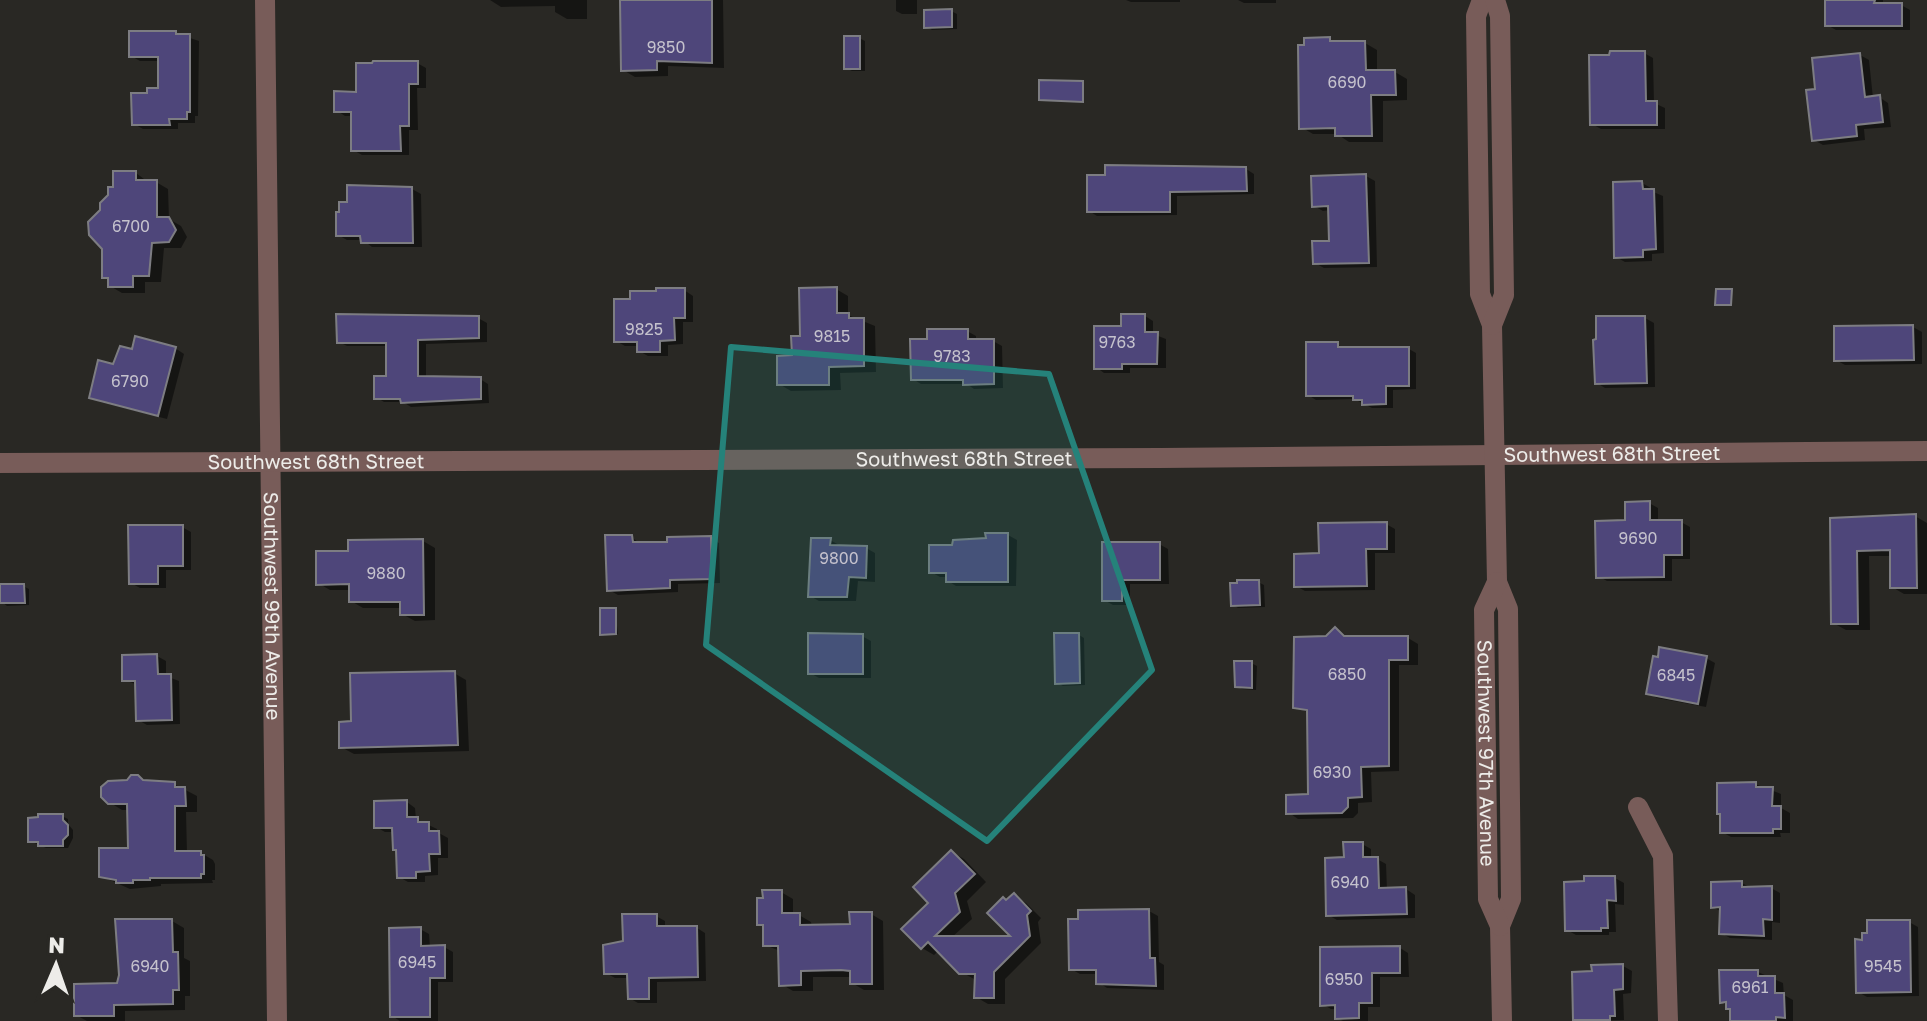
<svg xmlns="http://www.w3.org/2000/svg" width="1927" height="1021" viewBox="0 0 1927 1021" font-family="'Golos Text',sans-serif">
<style>
.shadow{fill:#0007}
.building{fill:#4e467a;stroke:#7d7d82;stroke-width:2}
.lines{fill:none;stroke-linecap:round;stroke-linejoin:round}
.minor{stroke:#785c59;stroke-width:20}
.tertiary{stroke:#785c59;stroke-width:20}
.marked{fill:#25827a;fill-opacity:0.2;stroke:#25827a;stroke-width:6;stroke-linejoin:round}
.labels{text-anchor:middle;stroke-width:8;stroke-linejoin:round;paint-order:stroke}
.number-label{font-size:16px;fill:#c5c2cd}
.street-label{font-size:20px;fill:#edece9;stroke:#292824}
</style>
<rect width="100%" height="100%" fill="#292824"/>
<g class="shadow">
<polygon points="490,0 587,0 587,19 567,19 555,12 555,6 501,7"/>
<polygon points="622,0 723,0 724,68 668,66 668,76 635,77 623,70"/>
<polygon points="896,0 917,0 917,14 902,14 896,11"/>
<polygon points="1126,0 1180,0 1180,2 1131,2"/>
<polygon points="1238,0 1276,0 1276,3 1244,3"/>
<polygon points="1827,0 1883,0 1883,5 1901,5 1910,10 1910,30 1836,30 1827,25"/>
<polygon points="951,11 957,14 957,29 932,30 926,26"/>
<polygon points="175,33 199,41 198,116 195,116 195,123 178,123 178,129 143,129 134,124 148,95 160,90 160,61 140,61 131,56"/>
<polygon points="859,38 865,41 865,71 852,71 846,68"/>
<polygon points="1330,39 1336,43 1365,43 1377,50 1377,72 1395,72 1407,79 1407,100 1383,101 1383,142 1349,142 1337,134 1313,134 1301,127"/>
<polygon points="1644,53 1653,58 1654,103 1665,108 1665,129 1601,129 1592,124"/>
<polygon points="1860,55 1869,60 1873,98 1879,97 1888,103 1891,127 1864,129 1865,140 1823,145 1814,140 1818,91"/>
<polygon points="417,63 426,68 426,88 417,88 418,130 409,130 409,155 362,155 353,150 353,116 345,116 336,110 358,94"/>
<polygon points="1246,169 1254,174 1254,194 1177,196 1177,215 1097,216 1089,211"/>
<polygon points="136,173 148,182 156,182 168,189 169,219 181,226 187,237 181,248 164,248 161,282 145,282 145,293 122,293 110,286 110,280 104,277 102,211 115,189"/>
<polygon points="1366,176 1375,181 1377,267 1324,268 1315,263 1331,243 1330,210 1323,211 1314,206"/>
<polygon points="1642,183 1651,188 1651,191 1663,196 1664,253 1652,254 1652,261 1625,262 1616,257"/>
<polygon points="412,189 421,194 422,247 372,247 363,240 347,240 338,235 341,214"/>
<polygon points="836,289 848,296 848,315 875,326 876,372 840,373 841,390 791,391 779,384 802,338"/>
<polygon points="684,290 693,296 693,322 683,322 683,344 668,345 668,356 648,356 639,351 639,346 625,346 616,341 632,301"/>
<polygon points="1145,316 1153,321 1153,334 1166,339 1166,368 1130,368 1130,373 1104,373 1096,367 1123,328"/>
<polygon points="478,318 487,323 487,342 426,344 426,378 480,379 488,384 489,403 411,407 403,402 384,402 376,397 388,378 388,346 347,346 339,342"/>
<polygon points="1645,318 1654,323 1655,387 1605,388 1597,383"/>
<polygon points="1913,327 1922,332 1922,364 1845,365 1836,360"/>
<polygon points="967,331 976,336 976,341 993,341 1002,346 1003,388 974,389 967,384 921,384 913,379 929,341"/>
<polygon points="1337,344 1345,349 1409,349 1416,353 1416,389 1393,390 1393,408 1372,408 1354,399 1316,400 1308,395"/>
<polygon points="175,348 184,354 167,419 100,402 91,397 114,367 133,352"/>
<polygon points="1649,503 1658,508 1658,522 1681,522 1690,527 1690,559 1672,559 1672,581 1607,581 1598,576 1627,522"/>
<polygon points="1915,516 1927,523 1927,594 1904,594 1892,587 1892,556 1869,556 1870,630 1846,630 1833,623 1832,520"/>
<polygon points="1386,524 1395,529 1395,553 1375,553 1375,590 1305,591 1296,586 1321,555"/>
<polygon points="182,527 191,532 191,570 166,570 166,588 140,588 131,583"/>
<polygon points="1008,535 1017,540 1016,586 956,586 948,581 948,577 940,577 931,572 954,547"/>
<polygon points="631,537 641,544 669,544 710,538 719,543 720,583 678,584 678,592 618,595 609,590"/>
<polygon points="830,540 839,545 866,548 875,553 875,582 858,581 856,601 819,601 810,596"/>
<polygon points="423,541 435,548 435,620 415,621 402,614 402,608 363,608 351,601 351,590 330,590 318,583 350,553"/>
<polygon points="1104,544 1159,544 1168,549 1169,584 1130,584 1130,605 1113,605 1104,600"/>
<polygon points="1258,582 1264,585 1265,607 1238,608 1233,605"/>
<polygon points="23,586 29,589 29,605 7,606 2,602"/>
<polygon points="615,610 618,634 604,635"/>
<polygon points="1335,630 1348,638 1408,638 1418,644 1418,665 1399,665 1399,771 1371,772 1372,802 1358,803 1358,813 1353,818 1298,819 1288,812 1310,796 1309,713 1295,706 1327,638"/>
<polygon points="1079,635 1084,638 1085,685 1063,686 1057,683"/>
<polygon points="862,636 871,641 871,678 819,678 810,673"/>
<polygon points="157,656 166,661 166,676 179,681 180,724 147,725 138,720 138,685 124,680"/>
<polygon points="1706,658 1715,663 1706,707 1657,698 1648,693"/>
<polygon points="1251,663 1257,666 1256,690 1242,689 1237,686"/>
<polygon points="454,673 466,680 469,751 354,754 341,747 353,723"/>
<polygon points="147,783 174,784 197,796 197,812 186,812 187,853 201,853 213,860 215,864 215,880 212,880 213,883 161,884 161,886 130,889 101,876 130,850 129,810 122,810 109,802"/>
<polygon points="1755,784 1781,794 1781,808 1790,813 1790,833 1780,833 1781,837 1731,837 1722,832"/>
<polygon points="407,802 415,808 416,819 437,829 437,832 448,838 448,858 438,858 438,875 425,876 425,882 408,882 399,877 394,832 385,832 376,827"/>
<polygon points="62,816 68,819 68,824 73,830 73,838 68,848 46,848 30,841"/>
<polygon points="1362,844 1371,849 1371,859 1377,859 1386,864 1387,890 1406,889 1415,895 1415,918 1337,920 1328,915 1346,859"/>
<polygon points="952,852 964,859 986,882 967,901 972,919 951,938 1014,938 1008,902 1014,896 1026,903 1041,918 1038,922 1041,943 1005,979 1005,1004 988,1004 976,997 976,980 961,972 939,950 934,955 922,948 931,903"/>
<polygon points="1615,878 1624,883 1624,905 1615,904 1616,932 1609,932 1609,935 1576,935 1567,930"/>
<polygon points="1742,883 1751,888 1771,888 1780,893 1780,923 1772,922 1772,940 1730,938 1721,933 1722,912 1713,907"/>
<polygon points="781,892 793,899 793,915 799,915 811,922 812,927 852,926 871,914 883,921 884,990 864,990 852,983 852,977 813,977 813,991 793,991 781,984 780,951 765,945 765,927 759,924"/>
<polygon points="1149,911 1158,916 1159,962 1164,965 1164,990 1107,988 1098,982 1098,974 1080,974 1071,969"/>
<polygon points="656,916 665,921 665,928 697,928 705,933 706,981 657,982 657,1003 638,1003 629,998 629,978 615,978 606,973 625,943"/>
<polygon points="172,921 184,928 184,958 190,961 190,996 185,996 185,1010 125,1011 125,1021 87,1021 76,1015 118,985"/>
<polygon points="1909,922 1918,927 1919,996 1867,997 1858,992 1864,942"/>
<polygon points="420,929 429,934 430,947 444,947 453,952 453,982 438,982 438,1021 400,1021 392,1016"/>
<polygon points="1400,948 1408,953 1409,977 1380,977 1380,1007 1368,1007 1368,1021 1343,1021 1337,1018 1337,1009 1331,1009 1322,1004"/>
<polygon points="1623,966 1632,971 1631,993 1623,994 1624,1020 1579,1021 1575,1019 1594,973"/>
<polygon points="1758,972 1783,983 1784,995 1793,1000 1793,1021 1733,1021 1732,1010 1722,1002"/>
</g>
<g class="building">
<polygon points="620,0 712,0 712,63 657,61 657,70 621,71"/>
<polygon points="1825,0 1875,0 1874,3 1902,3 1902,26 1825,26"/>
<polygon points="952,9 952,27 924,28 924,10"/>
<polygon points="129,31 176,31 176,34 190,34 190,112 187,112 187,119 169,119 170,125 132,125 131,93 147,93 147,88 158,88 158,57 129,57"/>
<rect x="844" y="36" width="16" height="33"/>
<polygon points="1330,37 1330,41 1365,41 1366,70 1395,70 1396,95 1371,95 1372,136 1335,136 1335,128 1299,129 1298,45 1304,45 1304,38"/>
<polygon points="1610,51 1645,51 1646,101 1657,101 1657,125 1590,125 1589,55 1609,55"/>
<polygon points="1860,53 1865,97 1880,95 1883,122 1856,125 1857,136 1812,141 1806,90 1815,89 1812,58"/>
<polygon points="373,61 418,61 418,84 409,84 409,126 400,126 401,151 351,151 351,112 334,112 334,91 356,92 356,63 372,63"/>
<polygon points="1039,80 1083,81 1083,102 1039,100"/>
<polygon points="1105,165 1246,167 1247,191 1170,192 1170,212 1087,212 1087,175 1105,175"/>
<polygon points="113,171 136,171 136,180 157,180 157,217 169,217 176,230 169,242 152,243 149,276 133,276 133,287 108,287 108,278 102,278 102,249 89,235 88,222 100,210 100,203 108,195 108,187 113,187"/>
<polygon points="1366,174 1369,263 1313,264 1312,241 1329,241 1328,206 1312,207 1311,176"/>
<polygon points="1642,181 1643,189 1654,189 1656,249 1643,250 1643,257 1614,258 1613,182"/>
<polygon points="347,185 412,187 413,243 361,243 360,236 336,236 336,212 339,212 339,202 347,202"/>
<polygon points="837,287 837,313 849,313 849,318 864,318 864,366 829,367 829,385 777,385 777,356 792,355 791,336 800,336 799,288"/>
<polygon points="656,288 685,288 685,318 674,318 675,340 660,341 660,352 637,352 637,342 614,342 614,299 630,299 630,291 656,291"/>
<polygon points="1716,289 1732,289 1731,305 1715,305"/>
<polygon points="336,314 479,316 479,338 418,340 418,376 481,377 481,399 401,403 400,399 374,399 374,376 386,376 386,343 337,343"/>
<polygon points="1121,314 1145,314 1145,332 1158,332 1157,364 1122,364 1122,369 1094,369 1094,326 1121,326"/>
<polygon points="1596,316 1645,316 1647,383 1595,384 1593,340 1596,339"/>
<polygon points="1913,325 1914,360 1834,361 1834,326"/>
<polygon points="927,329 968,329 968,339 994,339 994,384 963,385 963,380 911,380 910,339 927,339"/>
<polygon points="135,336 176,347 158,416 89,398 98,360 113,364 120,346 132,349"/>
<polygon points="1306,342 1338,342 1338,347 1409,347 1409,386 1386,386 1386,404 1362,405 1362,400 1353,400 1353,396 1306,396"/>
<polygon points="1650,501 1650,520 1682,520 1682,555 1664,555 1664,577 1596,578 1595,521 1625,520 1625,502"/>
<polygon points="1916,514 1917,588 1890,588 1890,550 1857,551 1858,624 1831,624 1830,518"/>
<polygon points="1387,522 1387,549 1366,549 1367,586 1294,587 1294,554 1319,553 1318,523"/>
<polygon points="128,525 183,525 183,566 158,566 158,584 129,584"/>
<polygon points="985,533 1008,533 1008,582 946,582 946,573 929,573 929,545 952,545 953,540 986,538"/>
<polygon points="605,535 632,535 633,542 667,542 667,537 711,536 712,579 670,580 670,588 607,591"/>
<polygon points="811,538 831,538 830,545 867,546 866,578 849,577 847,597 808,597"/>
<polygon points="423,539 424,615 400,615 400,602 349,602 349,584 316,585 316,551 348,551 348,540"/>
<polygon points="1102,542 1160,542 1160,580 1122,580 1122,601 1102,601"/>
<polygon points="1237,580 1259,580 1260,605 1231,606 1230,583 1237,583"/>
<polygon points="0,584 24,584 25,603 0,603"/>
<polygon points="600,608 616,608 616,634 600,635"/>
<polygon points="1335,627 1344,636 1408,636 1408,660 1389,660 1389,766 1361,767 1362,797 1348,798 1348,807 1342,813 1286,814 1286,795 1308,794 1307,710 1293,708 1294,637 1326,636"/>
<polygon points="808,633 863,634 863,674 808,674"/>
<polygon points="1054,633 1079,633 1080,683 1055,684"/>
<polygon points="1659,647 1707,656 1698,704 1646,694 1653,656 1658,657"/>
<polygon points="157,654 158,674 171,674 172,720 136,721 135,681 122,681 122,655"/>
<polygon points="1234,661 1252,661 1252,688 1235,687"/>
<polygon points="455,671 458,745 339,748 339,722 351,721 350,673"/>
<polygon points="131,775 138,775 143,780 175,782 175,787 185,787 186,806 175,806 175,851 201,851 201,855 204,855 204,874 201,874 201,878 150,878 150,880 133,880 133,883 116,883 116,880 99,877 99,848 128,848 127,804 108,804 101,797 101,787 108,781 127,780"/>
<polygon points="1756,782 1756,787 1773,787 1772,806 1781,806 1781,829 1773,829 1773,833 1720,833 1720,814 1717,814 1717,783"/>
<polygon points="407,800 407,817 418,817 418,822 429,822 429,831 439,831 440,854 429,854 430,871 416,872 416,878 397,878 396,850 393,850 392,828 374,828 374,801"/>
<polygon points="38,814 63,814 63,820 68,825 68,835 63,840 63,846 38,846 38,842 28,842 28,818 38,817"/>
<polygon points="1343,842 1363,842 1363,857 1378,857 1379,888 1406,887 1407,914 1326,916 1325,858 1344,857"/>
<polygon points="951,850 975,874 955,893 960,912 935,936 1010,936 987,913 1003,897 1006,900 1014,893 1031,911 1027,915 1030,936 994,972 994,998 974,998 975,974 959,974 928,942 921,949 901,929 928,903 913,887"/>
<polygon points="1584,876 1615,876 1616,901 1607,900 1608,928 1601,928 1601,931 1565,931 1564,882 1584,881"/>
<polygon points="1742,881 1742,887 1772,886 1772,920 1763,919 1764,936 1719,934 1720,907 1711,908 1711,882"/>
<polygon points="762,890 782,890 782,913 800,913 800,925 850,924 849,912 872,912 872,984 850,984 850,971 841,970 801,971 801,985 779,986 778,946 763,946 763,925 757,925 757,898 763,898"/>
<polygon points="1149,909 1150,958 1155,958 1156,986 1096,984 1096,970 1069,970 1068,919 1078,919 1078,910"/>
<polygon points="622,914 657,914 657,926 697,926 698,977 649,978 649,999 628,999 627,974 604,974 603,945 623,941"/>
<polygon points="115,919 172,919 173,952 178,952 179,990 173,990 173,1004 114,1005 114,1016 74,1016 74,984 117,983 119,975"/>
<polygon points="1867,920 1910,920 1911,992 1856,993 1855,939 1862,940 1862,933 1867,933"/>
<polygon points="421,927 421,946 445,945 445,978 430,978 430,1017 390,1017 389,928"/>
<polygon points="1400,946 1400,973 1372,973 1372,1003 1359,1003 1359,1018 1335,1019 1335,1005 1320,1006 1320,947"/>
<polygon points="1623,964 1623,989 1614,990 1615,1016 1610,1016 1610,1020 1573,1020 1572,972 1592,971 1591,965"/>
<polygon points="1719,970 1758,970 1758,976 1775,976 1775,993 1784,993 1785,1018 1776,1017 1776,1021 1730,1021 1730,1009 1726,1009 1726,1002 1720,1003"/>
</g>
<g class="lines">
<g class="minor">
<path id="s1" d="M265 0 277 1021"/>
<path id="s2" d="M0 463 1161 458 1927 451"/>
<polyline points="1638,807 1663,856 1668,1021"/>
</g>
<g class="tertiary">
<polyline points="1482,0 1476,16 1480,294 1492,325 1497,582 1508,609 1511,899 1500,926 1502,1021"/>
<polyline points="1492,325 1504,295 1500,16 1495,0"/>
<path id="s3" d="M1497 582 1484 610 1488 899 1500 926"/>
</g>
</g>
<path class="marked" d="M731 347 1049 374 1152 670 987 841 706 645Z"/>
<g class="labels">
<g class="number-label">
<text x="666" y="53">9850</text>
<text x="1347" y="88">6690</text>
<text x="131" y="232">6700</text>
<text x="644" y="335">9825</text>
<text x="832" y="342">9815</text>
<text x="1117" y="348">9763</text>
<text x="952" y="362">9783</text>
<text x="130" y="387">6790</text>
<text x="1638" y="544">9690</text>
<text x="839" y="564">9800</text>
<text x="386" y="579">9880</text>
<text x="1347" y="680">6850</text>
<text x="1676" y="681">6845</text>
<text x="1332" y="778">6930</text>
<text x="1350" y="888">6940</text>
<text x="417" y="968">6945</text>
<text x="150" y="972">6940</text>
<text x="1883" y="972">9545</text>
<text x="1344" y="985">6950</text>
<text x="1750" y="993">6961</text>
</g>
<g class="street-label">
<text dy="7" stroke="none"><textPath href="#s2" startOffset="1612">Southwest 68th Street</textPath></text>
<text dy="7" stroke="none"><textPath href="#s2" startOffset="964">Southwest 68th Street</textPath></text>
<text dy="7" stroke="none"><textPath href="#s2" startOffset="316">Southwest 68th Street</textPath></text>
<text dy="7" stroke="none"><textPath href="#s1" startOffset="606">Southwest 99th Avenue</textPath></text>
<text dy="7" stroke="none"><textPath href="#s3" startOffset="174">Southwest 97th Avenue</textPath></text>
</g>
</g>
<g transform="translate(56 965) rotate(2)" stroke="#292824" stroke-width="6" paint-order="stroke">
<path d="M0-6L14 30L0 20L-14 30Z" fill="#edece9"/>
<text y="-12" font-size="22" font-weight="bold" text-anchor="middle" fill="#edece9">N</text>
</g>
</svg>
